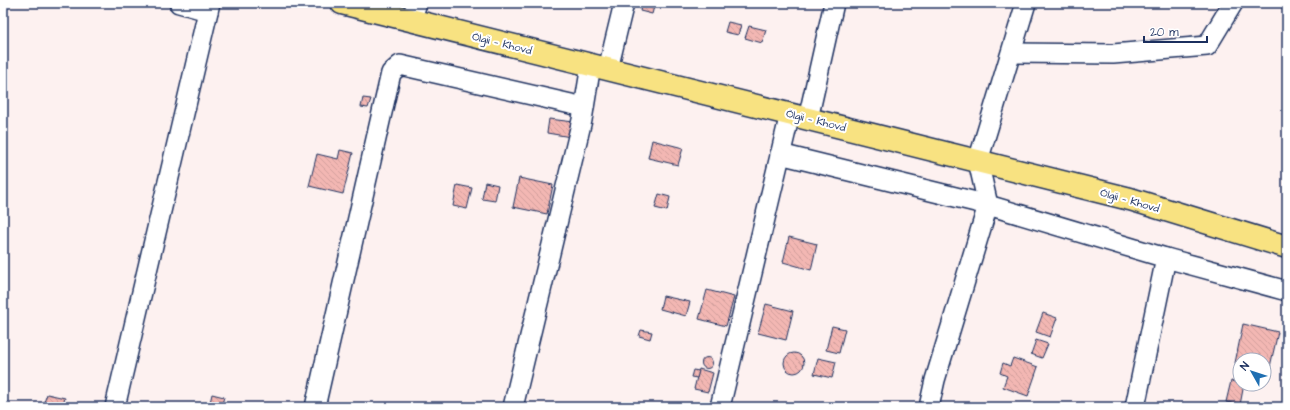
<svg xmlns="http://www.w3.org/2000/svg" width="1290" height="410" viewBox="0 0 1290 410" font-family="'Architects Daughter',sans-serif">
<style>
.building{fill:url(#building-back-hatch);stroke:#1b2f5e}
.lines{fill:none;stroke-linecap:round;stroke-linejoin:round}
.minor-casing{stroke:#1b2f5e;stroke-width:22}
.trunk-casing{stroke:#1b2f5e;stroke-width:25}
.minor{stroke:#fff;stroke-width:19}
.trunk{stroke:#f8e281;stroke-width:22}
.labels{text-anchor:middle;stroke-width:4;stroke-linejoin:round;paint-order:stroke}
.street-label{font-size:11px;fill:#1b2f5e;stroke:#fff}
</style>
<defs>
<pattern id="building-back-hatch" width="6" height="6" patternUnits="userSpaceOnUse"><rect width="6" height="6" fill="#f3b7b3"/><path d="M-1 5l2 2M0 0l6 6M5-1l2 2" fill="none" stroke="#d09e9c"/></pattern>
</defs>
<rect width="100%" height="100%" fill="#fdf1f0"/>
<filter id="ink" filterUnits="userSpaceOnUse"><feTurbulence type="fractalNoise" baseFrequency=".025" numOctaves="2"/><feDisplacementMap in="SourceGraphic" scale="8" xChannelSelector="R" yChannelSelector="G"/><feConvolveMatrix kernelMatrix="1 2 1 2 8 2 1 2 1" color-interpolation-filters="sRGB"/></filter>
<g filter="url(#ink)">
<g class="building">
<polygon points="642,3 655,3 652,14 640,11"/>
<polygon points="728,22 741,25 738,35 725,32"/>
<polygon points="749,26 766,30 762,43 745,38"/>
<polygon points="363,98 371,99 368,108 361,107"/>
<polygon points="549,119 574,122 571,137 547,133"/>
<polygon points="652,140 683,148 678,165 648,158"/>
<polygon points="340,150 353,153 343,194 309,186 317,154 338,159"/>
<polygon points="519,178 553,185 547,214 513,207"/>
<polygon points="485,182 498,185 495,201 482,199"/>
<polygon points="457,185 472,188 467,209 453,206"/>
<polygon points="659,194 670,197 667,211 655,208"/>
<polygon points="789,237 817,244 811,270 783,262"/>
<polygon points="707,290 734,297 726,326 699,319"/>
<polygon points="663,296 690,302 686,316 660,309"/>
<polygon points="766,304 793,311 786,340 758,333"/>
<polygon points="1043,313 1057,318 1050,337 1036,332"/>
<polygon points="1243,324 1278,332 1269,371 1264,369 1264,360 1240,360 1240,364 1235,363"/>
<polygon points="832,326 845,329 839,353 826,350"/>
<polygon points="641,330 652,332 650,339 639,336"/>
<polygon points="1036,340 1048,344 1042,358 1031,354"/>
<circle cx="794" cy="363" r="10"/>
<circle cx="707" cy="363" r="5.5"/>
<polygon points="818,358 836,362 832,378 814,374"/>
<polygon points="1013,358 1038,367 1028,396 1003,387 1007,376 1000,373 1003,363 1010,366"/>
<polygon points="699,369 713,373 708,392 694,389"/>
<polygon points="693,370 699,371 697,378 691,377"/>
<polygon points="1231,381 1244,384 1240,405 1226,402"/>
<polygon points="47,394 65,398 62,407 51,407 43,405"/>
<polygon points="212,394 224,397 221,407 209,407"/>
</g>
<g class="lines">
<g class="minor-casing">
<g id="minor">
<polyline points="179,3 208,11"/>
<polyline points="411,20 417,3"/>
<polyline points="1012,53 1113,54 1207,46 1233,3"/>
<polyline points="608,69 624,3"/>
<polyline points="808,119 834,3"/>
<polyline points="780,154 988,205 1166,258 1287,291"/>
<polyline points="115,407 210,3"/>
<polyline points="315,407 391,73 400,65 584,107"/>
<polyline points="513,407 582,120 591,65"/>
<polyline points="720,407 790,114"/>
<polyline points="929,407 935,380 988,205 978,161 1026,3"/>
<polyline points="1135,407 1166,258"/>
</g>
</g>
<g class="trunk-casing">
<polyline id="trunk" points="342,3 1130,199 1287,247"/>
</g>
<use href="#minor" class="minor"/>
<use href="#trunk" class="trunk"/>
</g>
</g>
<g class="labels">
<g class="street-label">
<text transform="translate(502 43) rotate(14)" y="4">Ölgii — Khovd</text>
<text transform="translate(816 120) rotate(14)" y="4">Ölgii — Khovd</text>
<text transform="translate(1130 200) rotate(16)" y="4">Ölgii — Khovd</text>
</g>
</g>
<rect width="1290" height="410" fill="none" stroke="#fff" stroke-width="16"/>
<rect x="8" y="8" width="1274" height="394" fill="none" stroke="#1b2f5e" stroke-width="1.5" filter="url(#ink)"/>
<g transform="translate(1252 372) rotate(309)"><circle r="19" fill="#ffffff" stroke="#a4acbf"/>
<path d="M0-3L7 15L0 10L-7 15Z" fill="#1f6fb2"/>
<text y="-6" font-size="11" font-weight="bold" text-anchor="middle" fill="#1b2f5e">N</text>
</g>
<path d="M1144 36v6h63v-6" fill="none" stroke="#1b2f5e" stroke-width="2"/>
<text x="1150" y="36" font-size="12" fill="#1b2f5e" stroke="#ffffff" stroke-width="3" paint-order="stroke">20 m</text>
</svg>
